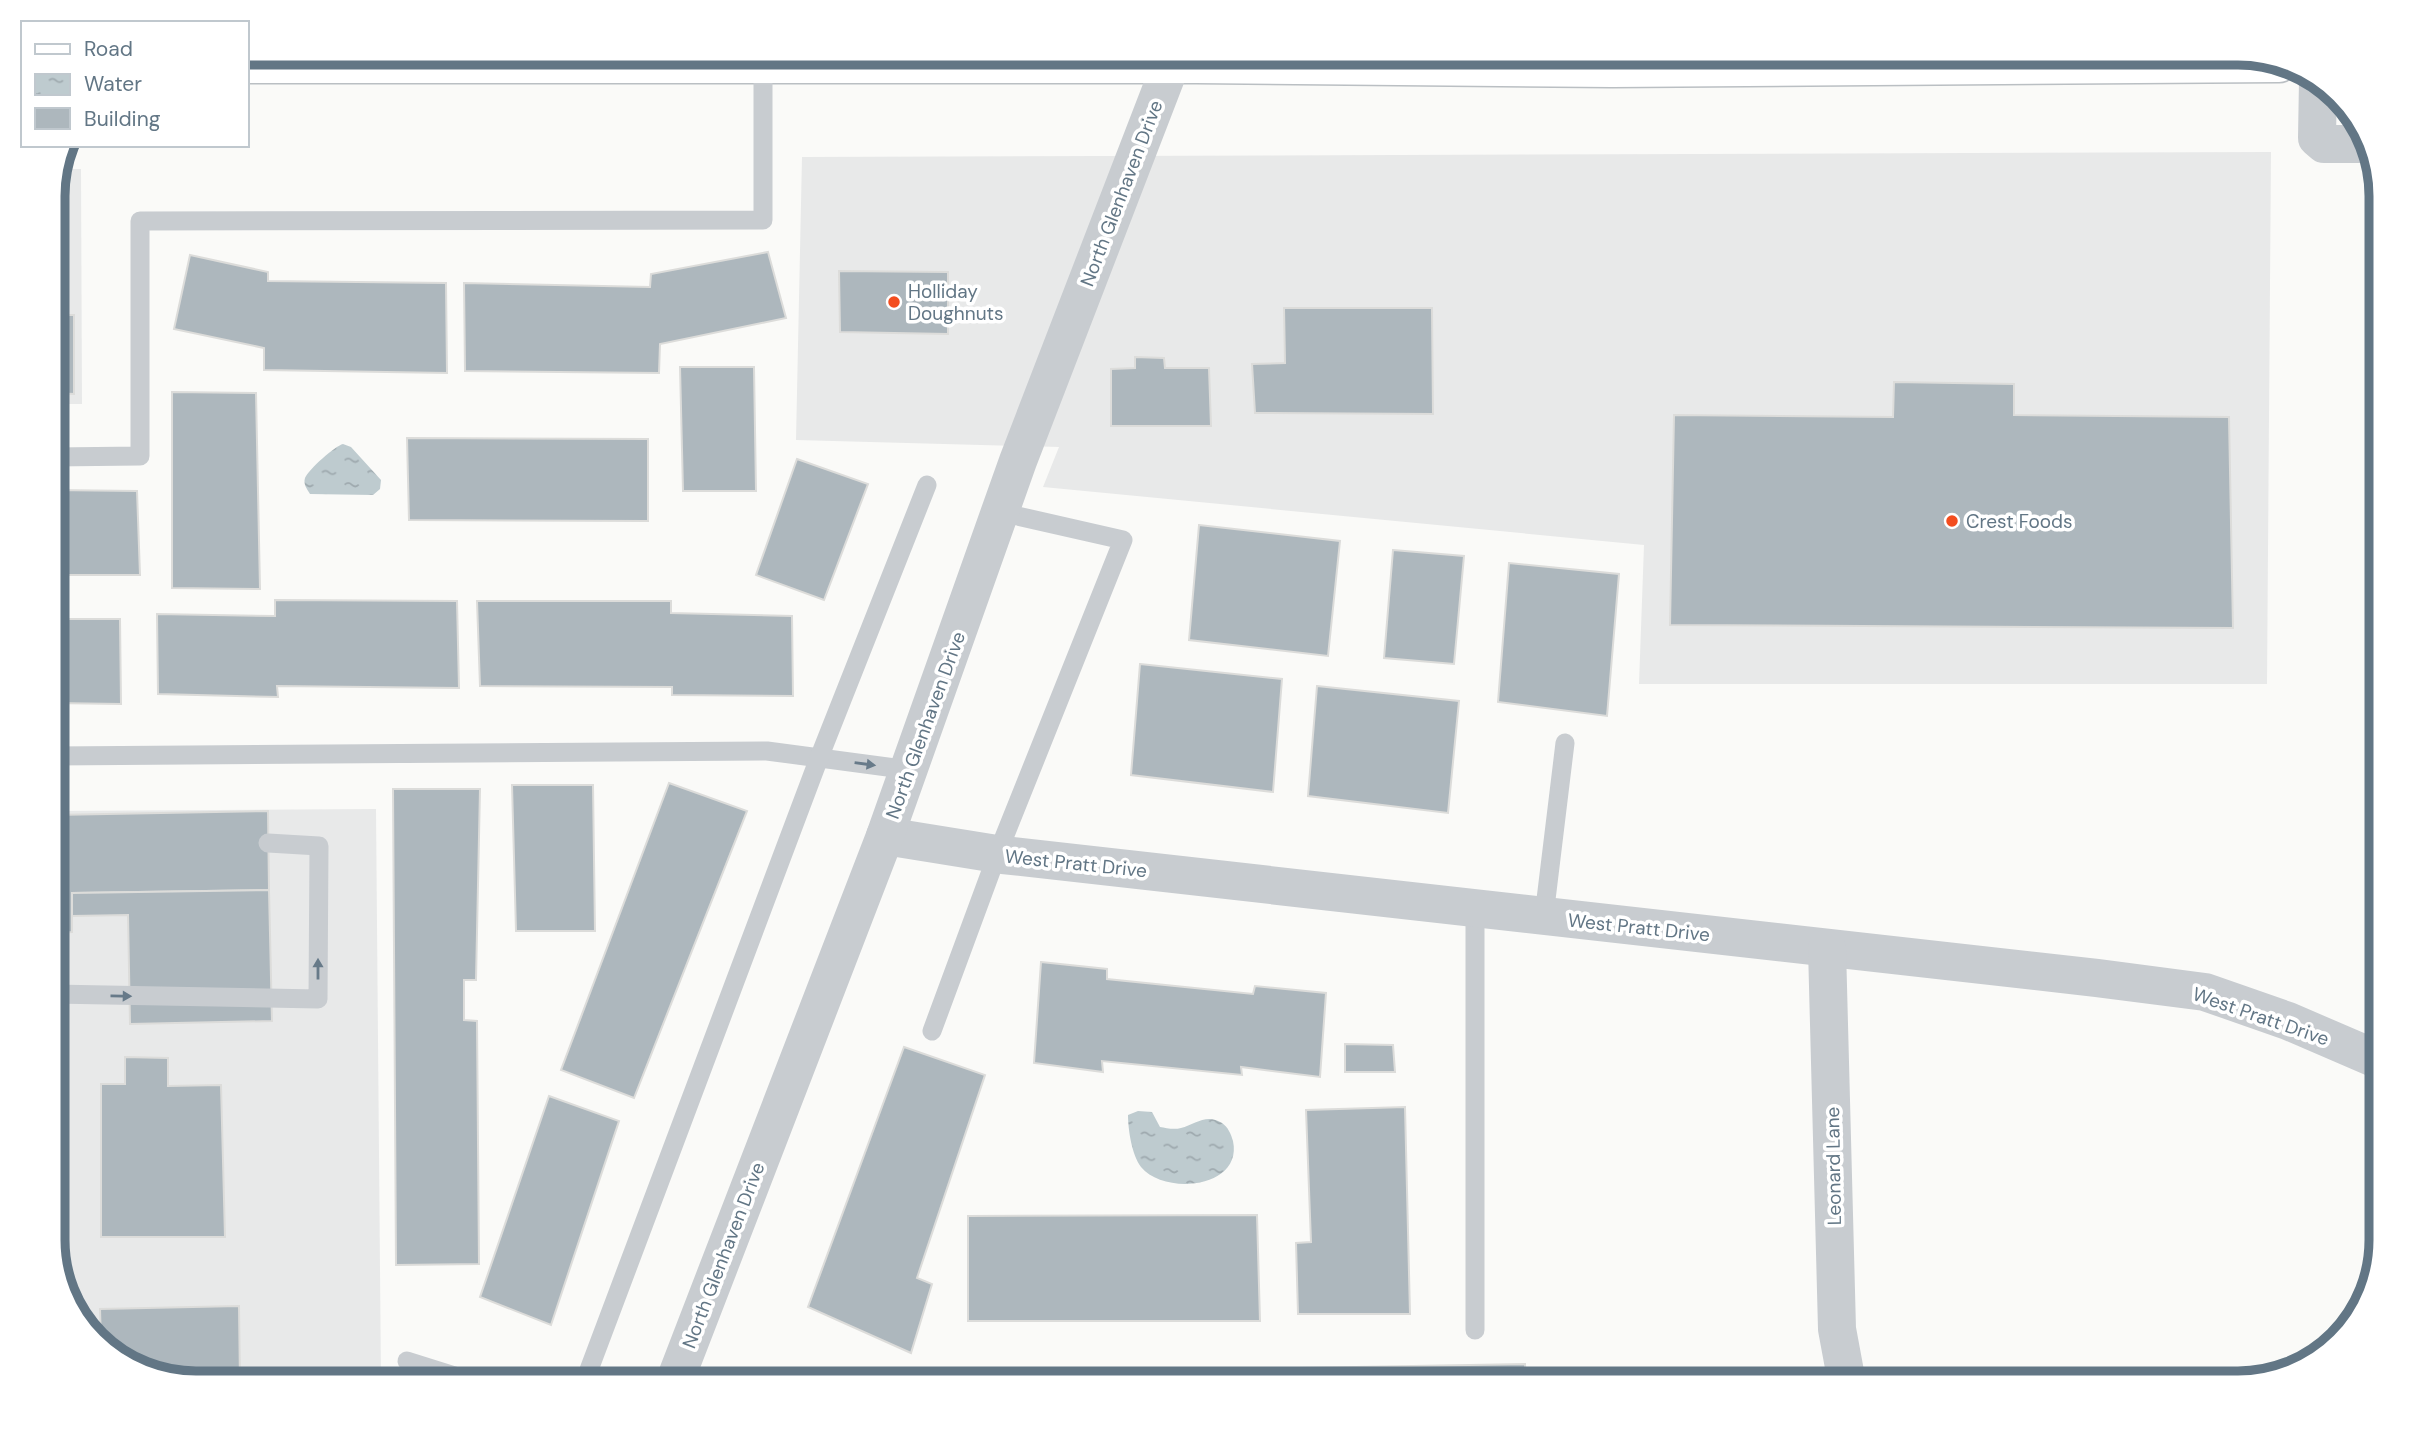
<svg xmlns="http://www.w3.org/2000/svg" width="2434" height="1436" viewBox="0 0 2434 1436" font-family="'DM Sans',sans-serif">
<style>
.built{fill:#e8e9e9}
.water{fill:url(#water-ripples)}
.building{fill:#adb7bd;stroke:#dcdcda;stroke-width:2}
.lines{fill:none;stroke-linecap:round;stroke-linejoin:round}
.primary-casing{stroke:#babfc3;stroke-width:41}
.lane{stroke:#c8ccd0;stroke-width:19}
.street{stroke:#c8ccd0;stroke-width:38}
.primary{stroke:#fff;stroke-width:38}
.oneway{fill:#677a89}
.poi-dot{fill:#f34d1f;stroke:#fff;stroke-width:2.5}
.labels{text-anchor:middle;stroke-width:7;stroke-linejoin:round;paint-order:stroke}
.street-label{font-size:19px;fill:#627685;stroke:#fff}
.poi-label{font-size:19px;fill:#627685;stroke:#fff;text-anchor:start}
.rim{fill:none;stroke:#627685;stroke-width:9}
</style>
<defs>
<pattern id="water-ripples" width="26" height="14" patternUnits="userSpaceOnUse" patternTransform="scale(1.75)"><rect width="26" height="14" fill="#becbcf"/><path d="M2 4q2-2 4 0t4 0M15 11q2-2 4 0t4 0" fill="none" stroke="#9ea9ae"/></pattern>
</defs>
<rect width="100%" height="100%" fill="#fafaf8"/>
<g class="built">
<polygon points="2271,152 2267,684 1639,684 1644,545 1043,487 1059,447 796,440 802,157"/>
<polygon points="57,169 81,169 82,404 53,404 53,186"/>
<polygon points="376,809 381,1383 195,1383 124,1364 72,1312 53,1250 53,811"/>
</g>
<g class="water">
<path d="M343 444 351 447 381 480 380 489 373 495 310 494C307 489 303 484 305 478 309 469 335 446 343 444Z"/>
<path d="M1138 1111 1152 1112 1160 1127C1166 1128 1174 1130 1181 1128 1195 1124 1207 1113 1222 1123 1228 1127 1231 1134 1233 1141 1243 1188 1165 1196 1141 1167 1132 1155 1128 1130 1128 1115Z"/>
</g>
<g class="building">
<polygon points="768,252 786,318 660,344 659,373 465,371 464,283 650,287 651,274"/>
<polygon points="190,255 268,272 268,281 446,283 447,373 264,370 264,348 174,329"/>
<polygon points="839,271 948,272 948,334 840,332"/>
<polygon points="53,294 56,294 56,315 74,315 74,394 53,393"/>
<polygon points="1284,308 1432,308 1433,414 1255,413 1252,364 1285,363"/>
<polygon points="1135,357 1164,358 1165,368 1209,368 1211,426 1111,426 1111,369 1135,368"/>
<polygon points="680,367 754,367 756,491 683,491"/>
<polygon points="1894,382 2014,384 2014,415 2229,417 2233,628 1670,625 1674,415 1893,417"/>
<polygon points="172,392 256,393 260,589 172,588"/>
<polygon points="407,438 648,439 648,521 409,520"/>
<polygon points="797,459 868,484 824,600 756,575"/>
<polygon points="53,490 137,491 140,575 53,575"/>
<polygon points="1199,525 1340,541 1328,656 1189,640"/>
<polygon points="1393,550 1464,556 1454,664 1384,658"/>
<polygon points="1509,563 1619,574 1607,716 1498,702"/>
<polygon points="275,600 457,601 459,688 277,686 278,697 158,694 157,614 275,616"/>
<polygon points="477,601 671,601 671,613 792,616 793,696 672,695 672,687 480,686"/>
<polygon points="53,619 120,619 121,704 53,703"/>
<polygon points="1140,664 1282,679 1273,792 1131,775"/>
<polygon points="1317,686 1459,701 1448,813 1308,796"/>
<polygon points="669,783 747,811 634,1098 561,1070"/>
<polygon points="512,785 593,785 595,931 516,931"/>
<polygon points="393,789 480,789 476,980 464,980 464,1020 477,1021 479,1264 396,1265"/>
<polygon points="268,811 269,890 72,893 72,932 53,933 53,815"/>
<polygon points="269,890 272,1021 130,1024 128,915 72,916 72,893"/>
<polygon points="1041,962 1107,969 1107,979 1253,994 1255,986 1326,993 1320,1077 1241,1067 1242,1075 1102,1061 1103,1072 1034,1063"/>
<polygon points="1345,1044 1393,1045 1395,1072 1345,1072"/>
<polygon points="904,1047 985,1075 917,1278 932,1284 911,1353 808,1307"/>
<polygon points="125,1057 168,1058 168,1086 221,1085 225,1237 101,1237 101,1084 125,1084"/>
<polygon points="549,1096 619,1121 551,1325 480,1297"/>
<polygon points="1405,1107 1410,1314 1298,1314 1296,1243 1311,1242 1306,1110"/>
<polygon points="1257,1215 1260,1321 968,1321 968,1216"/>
<polygon points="239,1306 240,1383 195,1384 124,1364 101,1342 100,1309"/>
<polygon points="1525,1364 1526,1383 1237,1383 1237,1369"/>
</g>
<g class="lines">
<g class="primary-casing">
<polyline id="primary" points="247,64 1196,64 1612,68 2279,63"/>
</g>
<g class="lane">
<polyline points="53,457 140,456 140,221 763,220 763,65"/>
<polyline points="53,756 767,751 910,770"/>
<polyline points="1475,908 1475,1330"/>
<polyline points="1544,916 1565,743"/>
<polyline points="53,994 318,999 319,846 268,843"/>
<polyline points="932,1031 997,855 1123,540 1000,512"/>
<polyline points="407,1361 477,1383"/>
<polyline points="584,1383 819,758 927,485"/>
</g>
<g class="street">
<polyline points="2318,80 2317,138 2324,144 2368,144"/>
<polyline points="885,836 1003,855 2097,978 2205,992 2288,1021 2381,1061"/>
<polyline points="1827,948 1837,1329 1847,1383"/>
<polyline points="674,1383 885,836 1018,461 1171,64"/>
</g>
<use href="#primary" class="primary"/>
</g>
<defs><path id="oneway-solid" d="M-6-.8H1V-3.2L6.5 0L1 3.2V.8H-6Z" transform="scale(1.75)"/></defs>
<g class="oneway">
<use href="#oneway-solid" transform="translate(865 764) rotate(8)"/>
<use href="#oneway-solid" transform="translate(318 969) rotate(-90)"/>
<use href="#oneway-solid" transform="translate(121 996) rotate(1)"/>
</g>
<g class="poi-dot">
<circle cx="894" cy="302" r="7"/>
<circle cx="1952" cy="521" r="7"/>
</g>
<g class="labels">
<g class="street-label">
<text transform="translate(1121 193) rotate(-69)" y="7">North Glenhaven Drive</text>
<text transform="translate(925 725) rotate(-70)" y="7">North Glenhaven Drive</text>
<text transform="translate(1076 863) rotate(6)" y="7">West Pratt Drive</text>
<text transform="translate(1639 927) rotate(6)" y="7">West Pratt Drive</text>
<text transform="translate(2261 1016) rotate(19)" y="7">West Pratt Drive</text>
<text transform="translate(1833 1166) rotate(-91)" y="7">Leonard Lane</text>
<text transform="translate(723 1255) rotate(-69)" y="7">North Glenhaven Drive</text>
</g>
<g class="poi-label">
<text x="908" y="298">Holliday<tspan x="908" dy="22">Doughnuts</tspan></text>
<text x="1966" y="528">Crest Foods</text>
</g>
</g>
<path d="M0 0H2434V1436H0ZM196 65H2238A131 131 0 0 1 2369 196V1240A131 131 0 0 1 2238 1371H196A131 131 0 0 1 65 1240V196A131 131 0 0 1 196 65Z" fill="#fff" fill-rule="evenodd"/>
<path class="rim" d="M196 65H2238A131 131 0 0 1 2369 196V1240A131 131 0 0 1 2238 1371H196A131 131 0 0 1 65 1240V196A131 131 0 0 1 196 65Z"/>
<rect x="21" y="21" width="228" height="126" fill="#ffffff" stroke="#c0c8ce" stroke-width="2"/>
<rect x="35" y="44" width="35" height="10" fill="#ffffff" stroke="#c0c8ce" stroke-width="2"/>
<text x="84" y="56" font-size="21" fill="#627685">Road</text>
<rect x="35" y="74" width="35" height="21" fill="url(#water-ripples)" stroke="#c0c8ce" stroke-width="2"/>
<text x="84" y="91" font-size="21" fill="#627685">Water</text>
<rect x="35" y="108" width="35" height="21" fill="#adb7bd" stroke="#c0c8ce" stroke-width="2"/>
<text x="84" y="126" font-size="21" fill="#627685">Building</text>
</svg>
